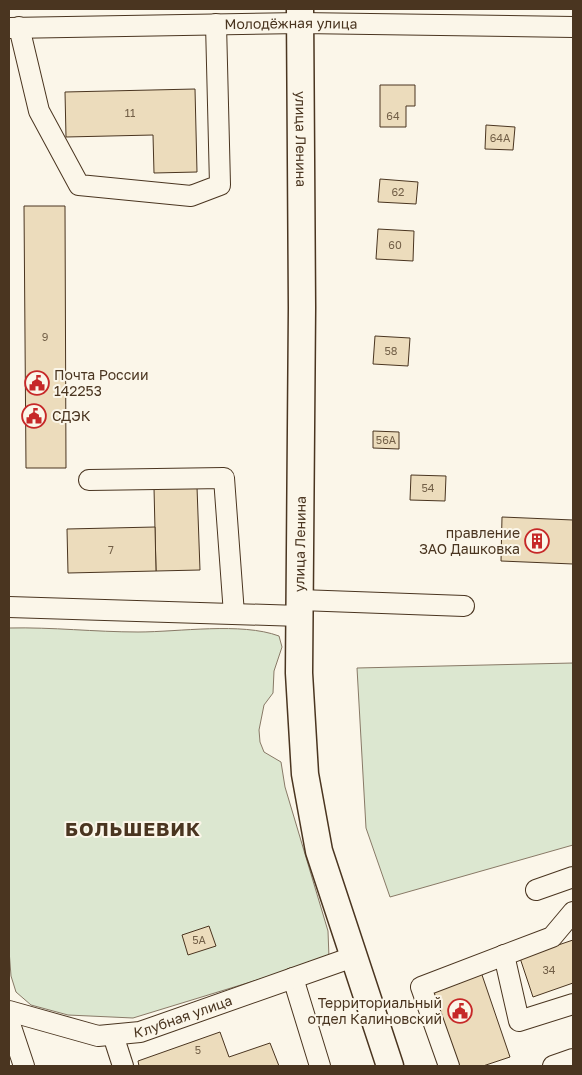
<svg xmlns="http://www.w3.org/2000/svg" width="582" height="1075" viewBox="0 0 582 1075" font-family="'Golos Text',sans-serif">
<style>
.green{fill:#dce7d0;stroke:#887966}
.building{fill:#ecdcbc;stroke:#4a3520}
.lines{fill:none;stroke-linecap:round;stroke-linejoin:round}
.minor-casing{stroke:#4a3520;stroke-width:22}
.major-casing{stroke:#4a3520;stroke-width:29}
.minor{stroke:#fbf6e9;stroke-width:20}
.major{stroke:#fbf6e9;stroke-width:26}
.labels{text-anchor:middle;stroke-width:4;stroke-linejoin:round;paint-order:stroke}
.number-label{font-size:11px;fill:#725f47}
.street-label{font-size:14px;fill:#4a3520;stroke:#fbf6e9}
.poi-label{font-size:14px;fill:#4a3520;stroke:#fbf6e9;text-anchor:start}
.district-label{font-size:19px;font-weight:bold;letter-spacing:1px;fill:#4a3520;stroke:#fbf6e9}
</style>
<rect width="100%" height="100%" fill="#fbf6e9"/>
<g class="green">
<path d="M9 628C52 627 95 632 138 632 179 632 241 622 279 636L282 647 274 671 273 693 264 705 259 730 260 742 264 752 281 762 285 787 328 931 329 958 133 1018 68 1015 31 1005 16 992 11 976 9 950Z"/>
<polygon points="573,663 573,845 390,897 366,828 357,668"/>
</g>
<g class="building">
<polygon points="380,85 415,85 415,106 406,106 406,127 380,127"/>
<polygon points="195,89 197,172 154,173 153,135 66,137 65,92"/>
<polygon points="486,125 515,127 513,150 485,149"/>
<polygon points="380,179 418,182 416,204 378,202"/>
<polygon points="24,206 65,206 66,468 26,468"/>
<polygon points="378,229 414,231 413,261 376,259"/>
<polygon points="375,336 410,338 408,366 373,364"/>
<polygon points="373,431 399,432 399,449 373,448"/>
<polygon points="411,475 446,476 445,501 410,500"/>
<polygon points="197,487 200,570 156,571 154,488"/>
<polygon points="502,517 573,520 573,564 501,561"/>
<polygon points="155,527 156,571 68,573 67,529"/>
<polygon points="209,926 216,946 188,955 182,935"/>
<polygon points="573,940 573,983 533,997 520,958"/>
<polygon points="481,972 510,1057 483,1066 457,1066 431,990"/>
<polygon points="220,1032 229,1057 270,1043 279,1066 139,1066 138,1061"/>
</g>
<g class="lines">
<g class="minor-casing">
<g id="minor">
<polyline points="19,27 39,111 79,185 191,196 220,185 216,24"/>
<path id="s1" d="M9 28 301 23 573 27"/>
<polyline points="89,480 224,478 234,614"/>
<polyline points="300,600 464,606"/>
<polyline points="9,607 300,616"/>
<polyline points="536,890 573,877"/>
<polyline points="504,955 519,1021 573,1004"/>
<polyline points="293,978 320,1066"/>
<path id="s2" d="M9 1011 98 1036 140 1032 353 957"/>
<polyline points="9,1021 24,1066"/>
<polyline points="113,1035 123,1066"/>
<polyline points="449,1066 421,987 552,937 573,912"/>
<polyline points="553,1066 573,1059"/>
</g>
</g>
<g class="major-casing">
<g id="major">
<path id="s3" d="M300 9 302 308 299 673 305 774 319 851 390 1066"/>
</g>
</g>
<use href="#minor" class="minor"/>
<use href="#major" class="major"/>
</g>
<defs>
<g id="civic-ring" transform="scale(1.25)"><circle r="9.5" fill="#fbf6e9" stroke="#c62828" stroke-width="1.5"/><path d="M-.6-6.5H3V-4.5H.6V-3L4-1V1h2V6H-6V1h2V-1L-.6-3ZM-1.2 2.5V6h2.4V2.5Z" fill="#c62828"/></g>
<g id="building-ring" transform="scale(1.25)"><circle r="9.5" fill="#fbf6e9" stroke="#c62828" stroke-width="1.5"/><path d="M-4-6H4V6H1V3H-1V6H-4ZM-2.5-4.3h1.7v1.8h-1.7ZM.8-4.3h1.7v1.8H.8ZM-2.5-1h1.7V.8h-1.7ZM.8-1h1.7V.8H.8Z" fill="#c62828"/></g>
</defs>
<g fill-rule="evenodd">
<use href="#civic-ring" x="37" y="383"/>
<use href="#civic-ring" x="34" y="416"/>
<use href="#building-ring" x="537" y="541"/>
<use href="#civic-ring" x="460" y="1011"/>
</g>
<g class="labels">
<g class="number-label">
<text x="130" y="117">11</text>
<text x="393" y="120">64</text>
<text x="500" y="142">64А</text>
<text x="398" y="196">62</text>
<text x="395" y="249">60</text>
<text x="45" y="341">9</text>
<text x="391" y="355">58</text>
<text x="386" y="444">56А</text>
<text x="428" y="492">54</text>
<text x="111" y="554">7</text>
<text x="199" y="944">5А</text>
<text x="549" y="974">34</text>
<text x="198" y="1054">5</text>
</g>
<g class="street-label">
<text dy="5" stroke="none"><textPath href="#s1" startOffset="282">Молодёжная улица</textPath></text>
<text dy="5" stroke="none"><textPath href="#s3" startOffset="130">улица Ленина</textPath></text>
<text transform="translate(300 544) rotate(-89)" y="5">улица Ленина</text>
<text dy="5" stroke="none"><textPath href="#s2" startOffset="180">Клубная улица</textPath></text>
</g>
<g class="poi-label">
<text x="54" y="380">Почта России<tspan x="54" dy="16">142253</tspan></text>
<text x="52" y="421">СДЭК</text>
<text x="520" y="538" text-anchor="end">правление<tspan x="520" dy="16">ЗАО Дашковка</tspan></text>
<text x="442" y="1008" text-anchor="end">Территориальный<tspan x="442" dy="16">отдел Калиновский</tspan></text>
</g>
<g class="district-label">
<text x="133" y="836">БОЛЬШЕВИК</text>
</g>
</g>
<rect width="582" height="1075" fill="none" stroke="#4a3520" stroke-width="20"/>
</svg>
